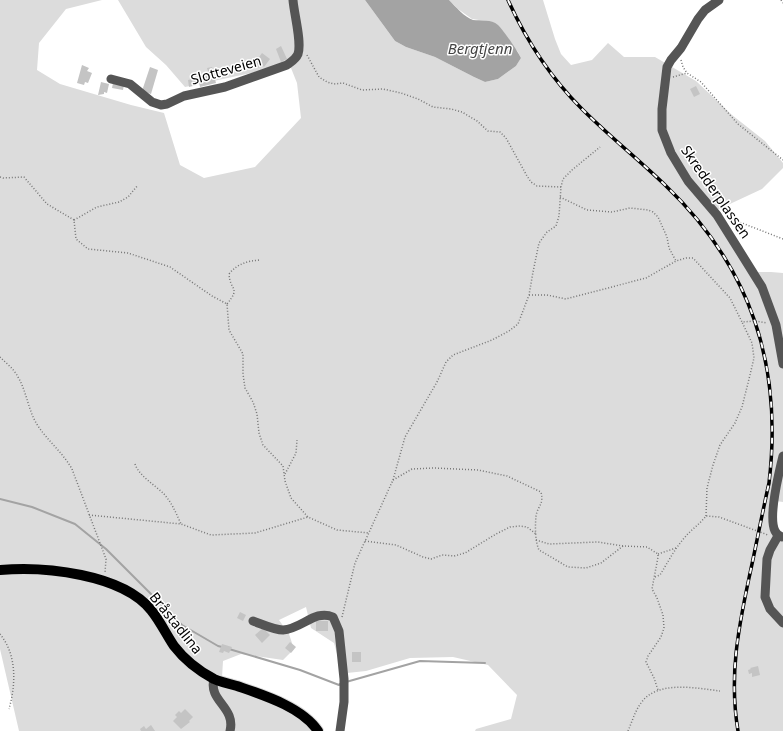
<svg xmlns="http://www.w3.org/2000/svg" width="783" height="731" viewBox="0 0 783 731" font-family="'Noto Sans',sans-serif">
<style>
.green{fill:#dcdcdc}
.water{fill:#a3a3a3}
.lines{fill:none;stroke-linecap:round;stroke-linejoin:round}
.stream{stroke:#a3a3a3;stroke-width:2}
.building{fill:#c4c4c4}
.major-casing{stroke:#dbdbdb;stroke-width:12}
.path{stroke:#777;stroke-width:1.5;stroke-dasharray:1 2;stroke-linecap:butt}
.minor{stroke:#555;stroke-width:9}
.major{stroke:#000;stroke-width:10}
.rail-casing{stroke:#000;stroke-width:3.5}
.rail{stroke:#fff;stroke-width:2;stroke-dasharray:6;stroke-linecap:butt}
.labels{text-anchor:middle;stroke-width:3;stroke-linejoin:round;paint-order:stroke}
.street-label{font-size:14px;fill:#000;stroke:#fff}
.water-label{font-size:15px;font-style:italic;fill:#444;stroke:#fff}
</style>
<rect width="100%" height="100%" fill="#fff"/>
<polygon class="green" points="0,0 102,0 66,9 39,43 37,70 60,84 131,105 164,113 180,165 204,178 255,167 301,118 297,83 289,63 261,71 185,87 166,65 146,47 118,0 365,0 395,41 406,47 435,57 474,77 485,82 498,79 516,66 521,58 518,52 486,21 472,19 458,9 449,0 543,0 555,39 561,54 571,65 592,60 608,43 624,57 655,57 696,81 732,115 765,141 783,163 783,168 762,189 717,210 754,272 771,272 783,273 783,502 776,501 771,509 780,541 783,542 783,731 475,731 476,729 511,719 517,695 488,665 453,657 410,658 366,671 347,673 342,672 334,643 311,628 306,607 279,620 289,634 294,649 283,660 241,654 223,661 222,677 261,695 299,716 314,731 19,731 0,649"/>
<path class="water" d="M365 0H449C456 7 464 17 473 20 481 21 491 19 498 25 504 31 517 50 521 58L516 66 498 79 485 82 474 77 435 57 406 47 395 41Z"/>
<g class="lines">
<g class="stream">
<polyline points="0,499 32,507 75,524 106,549 182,625 218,646 222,647"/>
<polyline points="229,649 300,670 339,685 340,684"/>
<polyline points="346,682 420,661 485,663"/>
</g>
</g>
<g class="building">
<polygon points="281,46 287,59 281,62 276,49"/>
<polygon points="262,53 270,59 264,67 263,66 261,67 260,66 259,68 254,64"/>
<polygon points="82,65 89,68 87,71 92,73 88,83 85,82 84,85 77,83"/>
<polygon points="150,67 158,70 151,94 142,91"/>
<polygon points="212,67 214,72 213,72 216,83 200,87 199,83 197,83 197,85 189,87 188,80 209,75 207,68"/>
<polygon points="101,82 109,84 107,93 104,92 104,94 98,95"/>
<polygon points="113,83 124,85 123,90 112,88"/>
<polygon points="696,86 700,94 694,97 690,89"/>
<polygon points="240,612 246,615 243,621 237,618"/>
<rect x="316" y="621" width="12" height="10"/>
<polygon points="263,628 270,635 262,643 255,635"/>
<polygon points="290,642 296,647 291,653 285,648"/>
<polygon points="222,644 232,647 229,653 224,651 223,653 219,652"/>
<rect x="352" y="652" width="9" height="10"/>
<polygon points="758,666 760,675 752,677 752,673 749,674 748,670 751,669 750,668"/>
<polygon points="185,709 193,717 189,721 190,722 181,729 173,721 177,717 175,715 179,711 181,713"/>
<polygon points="151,725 155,731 141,731 140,729 144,726 146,729"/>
</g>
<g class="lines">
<g class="major-casing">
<path id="major" d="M0 570C44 566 122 574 151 610 160 621 166 634 174 646 184 659 199 671 214 679 221 682 229 684 237 686 263 695 302 707 318 731"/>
</g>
<g class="path">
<polyline points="781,0 783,3"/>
<polyline points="307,55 319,77 327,82 334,84 343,83 362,90 383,89 401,93 418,99 433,107 451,109 462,112 477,121 488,131 500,132 506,138 527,176 531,182 537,186 561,187"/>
<polyline points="681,60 683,67 687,73 701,82 738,124 783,160"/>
<polyline points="673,77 687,73"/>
<polyline points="0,177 3,178 24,177 47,204 74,220 76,239 88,249 128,253 170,267 212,296 227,304 229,330 243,354 243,374 245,388 253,402 257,414 259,433 263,445 283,466 285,481 291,498 308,517 337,530 369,533"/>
<polyline points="560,197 587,210 612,212 630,208 648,210 653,212 658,217 667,237 669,248 676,261"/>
<polyline points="729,218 783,239"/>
<polyline points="74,220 97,207 119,202 128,197 138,185"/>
<polyline points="529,295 547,295 566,299 646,278 676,261 686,258 693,258 730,298 742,322 755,321 767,323"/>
<path d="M227 304C241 287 230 291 229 274 237 264 247 261 260 260"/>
<path d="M0 357C6 363 14 369 18 377 27 392 28 411 38 426 48 441 63 453 72 469L106 559 105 573"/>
<path d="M135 464C139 476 155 485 164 494 172 503 176 513 181 524"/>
<polyline points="285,474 296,453 297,440"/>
<path d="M393 480 412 469 434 468 478 470 507 476 541 492C544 505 538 505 536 516 535 527 535 541 539 550L568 567 586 568 601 563 623 546 647 547 658 554V557L652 589 657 598 663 615 664 628 661 637 648 656 646 662 654 678 658 690"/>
<polyline points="89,515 181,524 211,535 255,533 308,517"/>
<polyline points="706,516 707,488 713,465 720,445 735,423 742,407 749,379 754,358 752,343 742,322"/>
<polyline points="536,540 549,544 598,542 623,546"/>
<polyline points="365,541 396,545 423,557 431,559 442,555 454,556 465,553 496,534 510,527 520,526 527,527 536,534"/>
<polyline points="658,554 676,548"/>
<path d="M655 577 660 575C668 562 675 548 686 536 692 529 700 524 706 516L719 517 768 535"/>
<polyline points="342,617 355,563 393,480 405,437 437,382 446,362 453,355 492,340 509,331 518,324 529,295 533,272 539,243 547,232 556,226 559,216 561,187 563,179 572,170 600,147"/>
<path d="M0 634C17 655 16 684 9 709"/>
<path d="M628 731C632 722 635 711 641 703 657 680 696 688 720 691"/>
</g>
<g class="minor">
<polyline points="719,0 705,10 698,19 681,48 671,60 667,67 662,109 662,130 671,153 688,181 717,215 762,287 776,325 783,364"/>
<path d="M111 79 130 84 152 102 161 105 167 104 184 96 225 87 287 65C291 62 296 59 298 54 302 42 294 14 293 0"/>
<polyline points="778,536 770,550 767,559 765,597 770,609 783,623"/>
<path d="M782 537C779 536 777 535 775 531 768 517 779 472 783 456"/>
<path d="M253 621C262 624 274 630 283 630 302 629 315 609 333 617L339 631 344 679V702L340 731"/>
<path d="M214 679C208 701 236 707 230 731"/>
</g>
<use href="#major" class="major"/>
<g class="rail-casing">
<path id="rail" d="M508 0C526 40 551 78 582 109 609 136 638 159 665 185 751 267 783 365 769 483 762 514 756 546 749 578 738 630 729 677 738 731"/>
</g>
<use href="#rail" class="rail"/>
</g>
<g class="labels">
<g class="street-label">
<text transform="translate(226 70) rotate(-16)" y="5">Slotteveien</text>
<text transform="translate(716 192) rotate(55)" y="5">Skredderplassen</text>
<text transform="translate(176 623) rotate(51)" y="5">Bråstadlina</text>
</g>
<g class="water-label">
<text x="480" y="54">Bergtjenn</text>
</g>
</g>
</svg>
